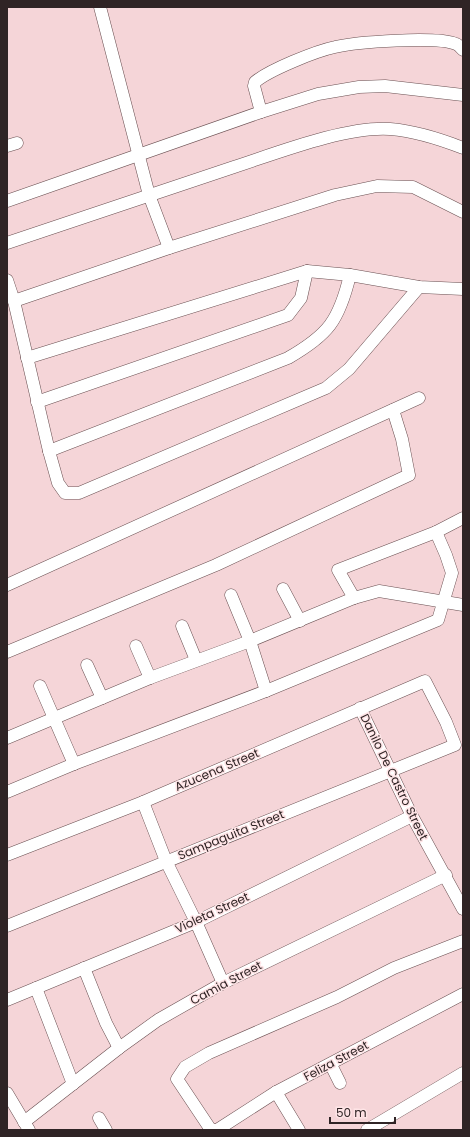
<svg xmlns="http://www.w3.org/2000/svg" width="470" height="1137" viewBox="0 0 470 1137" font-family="Poppins,sans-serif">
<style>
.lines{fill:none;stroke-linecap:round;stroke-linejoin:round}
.minor-casing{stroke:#6a5052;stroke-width:13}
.minor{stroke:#fff;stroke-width:12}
.labels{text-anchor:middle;stroke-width:3;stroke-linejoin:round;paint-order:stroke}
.street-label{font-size:12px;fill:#2f2425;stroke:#fee4e6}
</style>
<rect width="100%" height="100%" fill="#f5d5d8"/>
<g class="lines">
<g class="minor-casing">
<g id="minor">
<polyline points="100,7 149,195 169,248"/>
<path d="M261 112 254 86 255 82C269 70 316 51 335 47 356 42 437 36 456 44 459 45 461 48 463 50"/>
<polyline points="7,146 17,143"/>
<polyline points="7,201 261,112 318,94 359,87 385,86 463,95"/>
<path d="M7 243C83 218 158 192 234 167 277 153 346 126 390 129 415 131 440 139 463 148"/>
<polyline points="7,280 14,301 49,451 58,483 65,493 79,493 326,388 349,369 419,287"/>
<polyline points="14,301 169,248 335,195 377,186 413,187 463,212"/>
<polyline points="27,358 307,271 350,275 419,287 463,289"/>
<polyline points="37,402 288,315 301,298 307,271"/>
<path d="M49 451 288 358C328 335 339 321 350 275"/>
<polyline points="7,585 419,398"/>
<polyline points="283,589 300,621"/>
<polyline points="231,595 250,641 266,691"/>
<polyline points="354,598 338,570 436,532"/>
<polyline points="182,626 196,660"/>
<polyline points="136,646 150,678"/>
<polyline points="7,652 216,565 409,475 402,439 393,410"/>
<polyline points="87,665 102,698"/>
<polyline points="40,686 74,764"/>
<polyline points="360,708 412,816 463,909"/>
<polyline points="7,738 150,678 250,641 354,598 379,591 463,605"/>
<polyline points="7,792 74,764 266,691 438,620 452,573 446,555 436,532 463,518"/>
<polyline points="143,802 166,861 196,922 223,983"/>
<polyline points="7,855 143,802 425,681 446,722 455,745 7,926"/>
<polyline points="463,941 394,968 337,997 209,1053 185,1067 177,1079 211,1130 217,1130 276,1092 463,994"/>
<polyline points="84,968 106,1023 119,1048"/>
<polyline points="36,988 73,1084"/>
<polyline points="7,1000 196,922 412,816"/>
<polyline points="331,1065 340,1083"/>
<polyline points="276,1092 299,1130"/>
<polyline points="7,1093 29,1130"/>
<polyline points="99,1118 106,1130"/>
<polyline points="24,1122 119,1048 158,1020 223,983 446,875"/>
<polyline points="367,1130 463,1073"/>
</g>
</g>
<use href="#minor" class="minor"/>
</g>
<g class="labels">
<g class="street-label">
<text transform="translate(217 770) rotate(-23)" y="4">Azucena Street</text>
<text transform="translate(394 777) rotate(64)" y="4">Danilo De Castro Street</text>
<text transform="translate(231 835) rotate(-22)" y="4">Sampaguita Street</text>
<text transform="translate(212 913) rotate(-25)" y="4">Violeta Street</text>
<text transform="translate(226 983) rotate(-28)" y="4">Camia Street</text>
<text transform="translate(336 1061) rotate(-28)" y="4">Feliza Street</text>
</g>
</g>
<rect width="470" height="1137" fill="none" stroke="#2f2425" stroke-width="16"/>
<path d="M330 1117v6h65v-6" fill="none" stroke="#2f2425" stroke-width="2"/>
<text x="336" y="1117" font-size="12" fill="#2f2425" stroke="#fee4e6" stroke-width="3" paint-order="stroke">50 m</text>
</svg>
